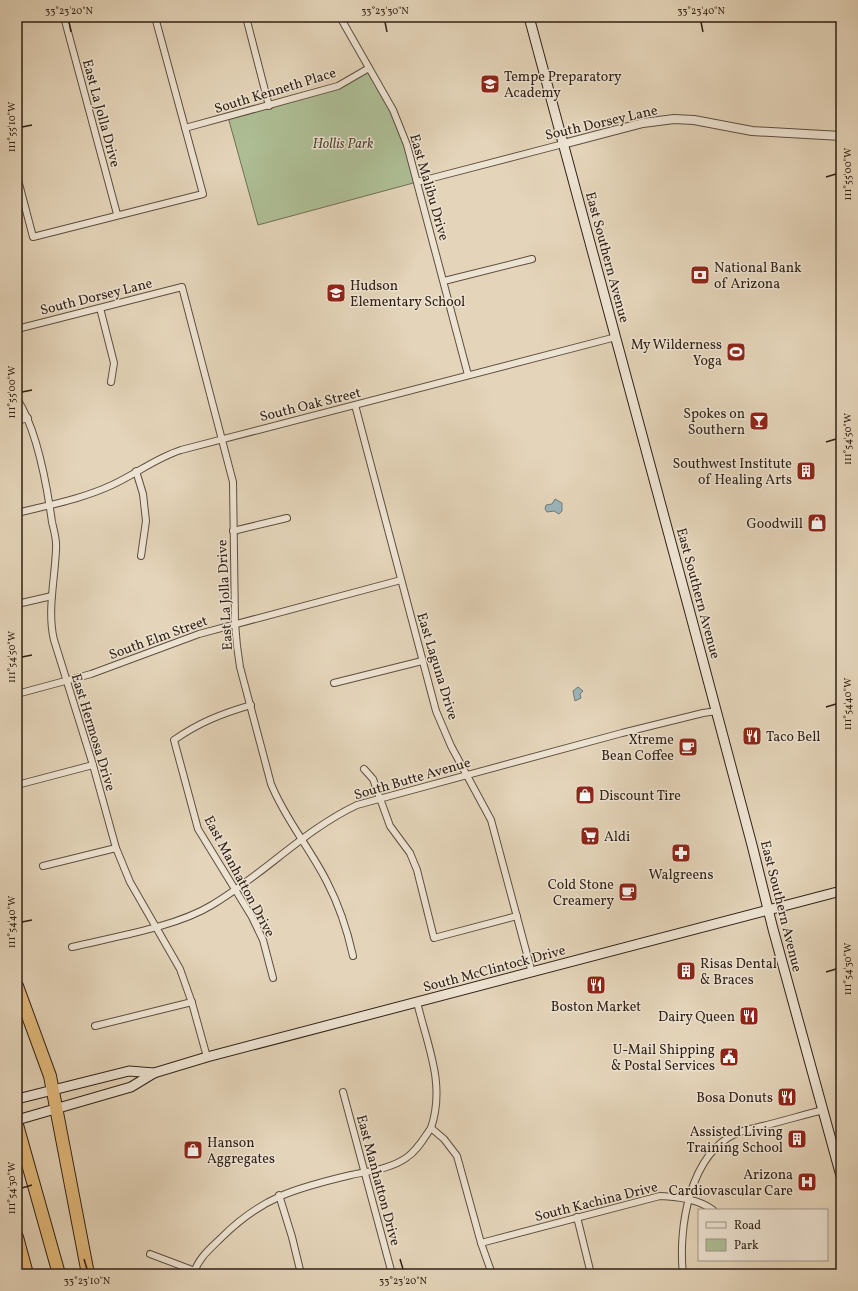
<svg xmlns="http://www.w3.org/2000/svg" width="858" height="1291" viewBox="0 0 858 1291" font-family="Vollkorn,serif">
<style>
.green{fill:#aebe95;stroke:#707056}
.water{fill:#9ab5ba;stroke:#707a78}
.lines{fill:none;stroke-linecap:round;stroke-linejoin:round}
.minor-casing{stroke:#5e4e3f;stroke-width:8}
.tertiary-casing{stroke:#5e4e3f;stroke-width:10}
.secondary-casing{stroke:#312116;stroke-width:11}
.motorway-casing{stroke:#312116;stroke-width:14}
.minor{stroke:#ede3d2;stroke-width:6}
.tertiary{stroke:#ede3d2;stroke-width:8}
.secondary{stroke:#ede3d2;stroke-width:9}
.motorway{stroke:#e2ba7c;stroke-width:12}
.ticks{fill:none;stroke:#312116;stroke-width:1.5}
.labels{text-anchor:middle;stroke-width:3;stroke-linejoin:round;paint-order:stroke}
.poi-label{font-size:14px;fill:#312116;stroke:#ede3d2;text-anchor:end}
.street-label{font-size:14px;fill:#312116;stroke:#ede3d2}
.park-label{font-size:14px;font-style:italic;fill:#504836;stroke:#ede3d2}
.neatline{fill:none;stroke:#312116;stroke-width:1.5}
.ticks-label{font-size:10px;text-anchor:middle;fill:#312116}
</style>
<rect width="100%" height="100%" fill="#e4d4b9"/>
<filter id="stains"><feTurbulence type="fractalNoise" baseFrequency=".005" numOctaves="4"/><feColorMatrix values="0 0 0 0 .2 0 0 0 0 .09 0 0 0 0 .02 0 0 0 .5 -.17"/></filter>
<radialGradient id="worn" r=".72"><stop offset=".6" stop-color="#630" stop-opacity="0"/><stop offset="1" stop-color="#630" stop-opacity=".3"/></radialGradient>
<polygon class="green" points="369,68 393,110 417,182 258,225 228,117 338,86"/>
<g class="water">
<polygon points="555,499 562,503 562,511 559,514 554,511 547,512 545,509 546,505 552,504"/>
<polygon points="578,687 583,691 580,694 581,698 575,701 573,691"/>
</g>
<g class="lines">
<g class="minor-casing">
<g id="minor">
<polyline points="64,17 117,214"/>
<polyline points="246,17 269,106"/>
<polyline points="340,17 393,110 407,145 468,375"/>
<polyline points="185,128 338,86 369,68"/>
<polyline points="17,176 33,237 203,194 155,17"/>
<polyline points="417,182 563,144"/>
<polyline points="444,281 532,259"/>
<polyline points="100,308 114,363 111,382"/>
<path d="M17 329 182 287 233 482 235 623 237 646 240 667 271 784C285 819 310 848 327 882 340 907 347 929 353 956"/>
<path d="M17 399C37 429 47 486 52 522 54 531 57 540 56 549 55 579 47 611 54 640L93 765 116 848 130 882 180 969 192 1003 207 1057"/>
<polyline points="355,405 436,711 451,746 491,820 532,973"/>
<polyline points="17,421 28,418"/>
<polyline points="136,471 143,494 146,521 141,556"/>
<path d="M17 513C49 505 82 499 112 485 136 474 156 458 181 450L616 337"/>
<polyline points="233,531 287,518"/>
<polyline points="17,604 52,596"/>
<polyline points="334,683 422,661"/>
<polyline points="17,694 91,674 199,634 401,580"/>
<path d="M251 705C221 714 200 722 174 740L198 829 252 917 263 940 273 978"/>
<polyline points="364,769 373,779 390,826 410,853 417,870 434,938 517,916"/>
<polyline points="17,785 93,765"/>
<polyline points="43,866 116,848"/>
<path d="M72 947C114 937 176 927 212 905 263 875 304 830 357 805L622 733 703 713 717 711"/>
<path d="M417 1002C427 1045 446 1084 431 1128L444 1139 457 1156 481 1243 492 1274"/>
<polyline points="95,1026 192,1002"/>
<polyline points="343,1092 392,1274"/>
<polyline points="279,1195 292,1237 301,1274"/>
<polyline points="577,1217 591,1274"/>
<path d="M481 1243 660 1196C679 1197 698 1199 713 1210"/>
<polyline points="150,1254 195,1271"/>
<path d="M194 1274C197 1259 211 1248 221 1238 262 1197 296 1188 351 1175 369 1171 390 1169 406 1158 417 1151 424 1138 431 1128"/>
<path d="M683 1274C678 1229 689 1154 737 1133 745 1130 755 1128 763 1126 783 1121 803 1115 823 1110"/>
</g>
</g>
<g class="tertiary-casing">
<polyline id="tertiary" points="563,144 643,123 674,119 694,120 752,131 841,136"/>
</g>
<g class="secondary-casing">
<g id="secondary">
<polyline points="529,17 689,609 752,845 773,929 841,1176"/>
<polyline points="17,1099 129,1071 154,1073"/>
<polyline points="17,1120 131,1087 154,1073 207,1057 841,891"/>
</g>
</g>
<g class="motorway-casing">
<g id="motorway">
<polyline points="17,986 50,1076 88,1274"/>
<polyline points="17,1125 59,1274"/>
<polyline points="17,1237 27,1274"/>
</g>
</g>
<use href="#minor" class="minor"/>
<use href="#tertiary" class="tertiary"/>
<use href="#secondary" class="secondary"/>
<use href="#motorway" class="motorway"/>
</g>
<path class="ticks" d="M69 22 71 32M385 22 387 32M701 22 703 32M22 127 32 125M826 177 836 174M22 392 32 390M826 442 836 439M22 657 32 655M826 707 836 704M22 922 32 920M826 972 836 969M22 1188 32 1185M84 1259 87 1269M400 1259 403 1269"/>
<defs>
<g id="school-square" transform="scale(1)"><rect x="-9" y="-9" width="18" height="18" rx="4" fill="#8f2418" stroke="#ede3d2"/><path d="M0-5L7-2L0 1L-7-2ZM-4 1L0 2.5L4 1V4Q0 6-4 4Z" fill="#fff"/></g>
<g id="bank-square" transform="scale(1)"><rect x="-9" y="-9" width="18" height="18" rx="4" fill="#8f2418" stroke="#ede3d2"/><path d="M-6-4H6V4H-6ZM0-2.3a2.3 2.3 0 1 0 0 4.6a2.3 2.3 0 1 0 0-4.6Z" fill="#fff"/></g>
<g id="stadium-square" transform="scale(1)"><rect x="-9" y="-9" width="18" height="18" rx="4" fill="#8f2418" stroke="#ede3d2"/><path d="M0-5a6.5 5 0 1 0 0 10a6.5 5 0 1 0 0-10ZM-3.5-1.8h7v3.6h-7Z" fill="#fff"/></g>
<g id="bar-square" transform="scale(1)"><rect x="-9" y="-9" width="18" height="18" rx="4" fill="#8f2418" stroke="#ede3d2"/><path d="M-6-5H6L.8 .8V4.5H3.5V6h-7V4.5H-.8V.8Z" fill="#fff"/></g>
<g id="building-square" transform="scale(1)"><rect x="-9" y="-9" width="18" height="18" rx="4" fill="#8f2418" stroke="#ede3d2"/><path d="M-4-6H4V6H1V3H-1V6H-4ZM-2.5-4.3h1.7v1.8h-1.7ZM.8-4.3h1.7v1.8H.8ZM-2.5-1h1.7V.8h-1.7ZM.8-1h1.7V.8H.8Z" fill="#fff"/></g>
<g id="shop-square" transform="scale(1)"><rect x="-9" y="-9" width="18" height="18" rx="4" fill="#8f2418" stroke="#ede3d2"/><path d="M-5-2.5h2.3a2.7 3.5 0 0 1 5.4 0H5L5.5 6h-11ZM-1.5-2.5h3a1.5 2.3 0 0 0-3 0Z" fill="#fff"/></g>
<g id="restaurant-square" transform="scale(1)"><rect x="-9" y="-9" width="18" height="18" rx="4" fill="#8f2418" stroke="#ede3d2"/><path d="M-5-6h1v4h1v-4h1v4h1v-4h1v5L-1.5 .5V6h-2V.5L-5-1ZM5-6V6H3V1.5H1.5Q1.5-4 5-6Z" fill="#fff"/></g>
<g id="cafe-square" transform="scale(1)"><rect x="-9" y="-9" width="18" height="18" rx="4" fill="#8f2418" stroke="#ede3d2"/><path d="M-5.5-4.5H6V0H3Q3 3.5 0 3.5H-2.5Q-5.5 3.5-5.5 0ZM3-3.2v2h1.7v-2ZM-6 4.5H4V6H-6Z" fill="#fff"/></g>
<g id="supermarket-square" transform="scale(1)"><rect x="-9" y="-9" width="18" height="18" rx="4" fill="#8f2418" stroke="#ede3d2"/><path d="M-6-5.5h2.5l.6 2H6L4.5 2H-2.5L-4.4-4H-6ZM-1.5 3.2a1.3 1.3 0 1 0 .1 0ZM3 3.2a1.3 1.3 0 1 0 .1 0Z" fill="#fff"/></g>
<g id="pharmacy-square" transform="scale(1)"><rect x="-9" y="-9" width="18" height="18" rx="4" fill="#8f2418" stroke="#ede3d2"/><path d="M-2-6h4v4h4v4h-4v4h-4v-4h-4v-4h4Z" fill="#fff"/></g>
<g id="civic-square" transform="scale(1)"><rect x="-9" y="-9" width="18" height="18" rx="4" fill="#8f2418" stroke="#ede3d2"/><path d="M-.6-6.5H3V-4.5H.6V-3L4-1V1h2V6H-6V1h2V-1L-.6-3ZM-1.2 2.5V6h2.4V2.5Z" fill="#fff"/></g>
<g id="hospital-square" transform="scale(1)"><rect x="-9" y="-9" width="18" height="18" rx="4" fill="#8f2418" stroke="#ede3d2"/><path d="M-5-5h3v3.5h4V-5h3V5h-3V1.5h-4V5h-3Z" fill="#fff"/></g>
</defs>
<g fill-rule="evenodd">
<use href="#school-square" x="490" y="84"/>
<use href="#bank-square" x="700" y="275"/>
<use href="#school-square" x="336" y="293"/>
<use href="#stadium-square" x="736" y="352"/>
<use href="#bar-square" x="759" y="421"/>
<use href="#building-square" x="806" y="471"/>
<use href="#shop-square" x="817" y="523"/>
<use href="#restaurant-square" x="752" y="736"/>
<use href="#cafe-square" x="688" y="747"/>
<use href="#shop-square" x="585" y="795"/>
<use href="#supermarket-square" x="590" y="836"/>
<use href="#pharmacy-square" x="681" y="853"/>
<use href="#cafe-square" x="628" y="892"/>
<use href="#building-square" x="686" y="971"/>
<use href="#restaurant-square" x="596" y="985"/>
<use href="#restaurant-square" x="749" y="1016"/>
<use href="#civic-square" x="729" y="1057"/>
<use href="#restaurant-square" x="787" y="1097"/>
<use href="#building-square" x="797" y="1139"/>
<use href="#shop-square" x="193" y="1150"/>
<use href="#hospital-square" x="807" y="1182"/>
</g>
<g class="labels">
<g class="poi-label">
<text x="504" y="81" text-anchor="start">Tempe Preparatory<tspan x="504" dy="16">Academy</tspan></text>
<text x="714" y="272" text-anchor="start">National Bank<tspan x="714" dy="16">of Arizona</tspan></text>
<text x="350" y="290" text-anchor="start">Hudson<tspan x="350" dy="16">Elementary School</tspan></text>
<text x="722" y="349">My Wilderness<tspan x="722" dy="16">Yoga</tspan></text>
<text x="745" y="418">Spokes on<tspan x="745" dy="16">Southern</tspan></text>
<text x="792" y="468">Southwest Institute<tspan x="792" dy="16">of Healing Arts</tspan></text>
<text x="803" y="528">Goodwill</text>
<text x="766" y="741" text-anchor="start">Taco Bell</text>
<text x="674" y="744">Xtreme<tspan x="674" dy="16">Bean Coffee</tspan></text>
<text x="599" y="800" text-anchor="start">Discount Tire</text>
<text x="604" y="841" text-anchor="start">Aldi</text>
<text x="681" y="879" text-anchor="middle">Walgreens</text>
<text x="614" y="889">Cold Stone<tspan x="614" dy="16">Creamery</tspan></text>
<text x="700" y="968" text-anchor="start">Risas Dental<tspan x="700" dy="16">&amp; Braces</tspan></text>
<text x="596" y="1011" text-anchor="middle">Boston Market</text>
<text x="735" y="1021">Dairy Queen</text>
<text x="715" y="1054">U-Mail Shipping<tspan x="715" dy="16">&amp; Postal Services</tspan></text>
<text x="773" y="1102">Bosa Donuts</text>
<text x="783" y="1136">Assisted Living<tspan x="783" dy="16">Training School</tspan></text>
<text x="207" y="1147" text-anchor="start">Hanson<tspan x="207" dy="16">Aggregates</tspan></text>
<text x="793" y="1179">Arizona<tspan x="793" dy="16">Cardiovascular Care</tspan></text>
</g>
<g class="street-label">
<text transform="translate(275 90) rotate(-17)" y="5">South Kenneth Place</text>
<text transform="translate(102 113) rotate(75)" y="5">East La Jolla Drive</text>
<text transform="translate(601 122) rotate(-13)" y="5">South Dorsey Lane</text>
<text transform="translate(430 187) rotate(74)" y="5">East Malibu Drive</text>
<text transform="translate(608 257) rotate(75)" y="5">East Southern Avenue</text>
<text transform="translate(96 296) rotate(-14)" y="5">South Dorsey Lane</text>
<text transform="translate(310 404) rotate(-14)" y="5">South Oak Street</text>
<text transform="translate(699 593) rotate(75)" y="5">East Southern Avenue</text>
<text transform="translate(224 595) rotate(-93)" y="5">East La Jolla Drive</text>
<text transform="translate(158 637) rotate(-20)" y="5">South Elm Street</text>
<text transform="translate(438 666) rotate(73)" y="5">East Laguna Drive</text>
<text transform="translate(94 732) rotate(73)" y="5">East Hermosa Drive</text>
<text transform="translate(412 778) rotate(-16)" y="5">South Butte Avenue</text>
<text transform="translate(240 876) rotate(62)" y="5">East Manhatton Drive</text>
<text transform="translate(782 906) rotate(76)" y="5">East Southern Avenue</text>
<text transform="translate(494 968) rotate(-15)" y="5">South McClintock Drive</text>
<text transform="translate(379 1180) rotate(75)" y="5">East Manhatton Drive</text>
<text transform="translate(596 1201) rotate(-14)" y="5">South Kachina Drive</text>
</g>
<g class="park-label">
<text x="343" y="148">Hollis Park</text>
</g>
</g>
<rect width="858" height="1291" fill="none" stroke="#e4d4b9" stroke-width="44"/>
<rect x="698" y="1209" width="130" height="52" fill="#ede3d2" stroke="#a29587"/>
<rect x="706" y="1222" width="20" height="6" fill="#ede3d2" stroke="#a29587"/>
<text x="734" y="1229" font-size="12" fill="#312116">Road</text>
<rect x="706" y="1239" width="20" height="12" fill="#aebe95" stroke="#a29587"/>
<text x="734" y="1249" font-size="12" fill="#312116">Park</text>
<rect x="22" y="22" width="814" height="1247" class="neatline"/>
<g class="ticks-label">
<text x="69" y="14">33°23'20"N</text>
<text x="385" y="14">33°23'30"N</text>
<text x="701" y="14">33°23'40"N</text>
<text transform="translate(11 127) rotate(-90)" y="4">111°55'10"W</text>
<text transform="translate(847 174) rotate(-90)" y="4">111°55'00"W</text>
<text transform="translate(11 392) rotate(-90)" y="4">111°55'00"W</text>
<text transform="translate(847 439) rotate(-90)" y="4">111°54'50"W</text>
<text transform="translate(11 657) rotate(-90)" y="4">111°54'50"W</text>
<text transform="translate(847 704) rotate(-90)" y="4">111°54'40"W</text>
<text transform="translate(11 922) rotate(-90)" y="4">111°54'40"W</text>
<text transform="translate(847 969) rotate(-90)" y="4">111°54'30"W</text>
<text transform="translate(11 1188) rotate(-90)" y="4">111°54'30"W</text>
<text x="87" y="1284">33°23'10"N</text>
<text x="403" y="1284">33°23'20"N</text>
</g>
<rect width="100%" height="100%" filter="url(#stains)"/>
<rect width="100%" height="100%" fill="url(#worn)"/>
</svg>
